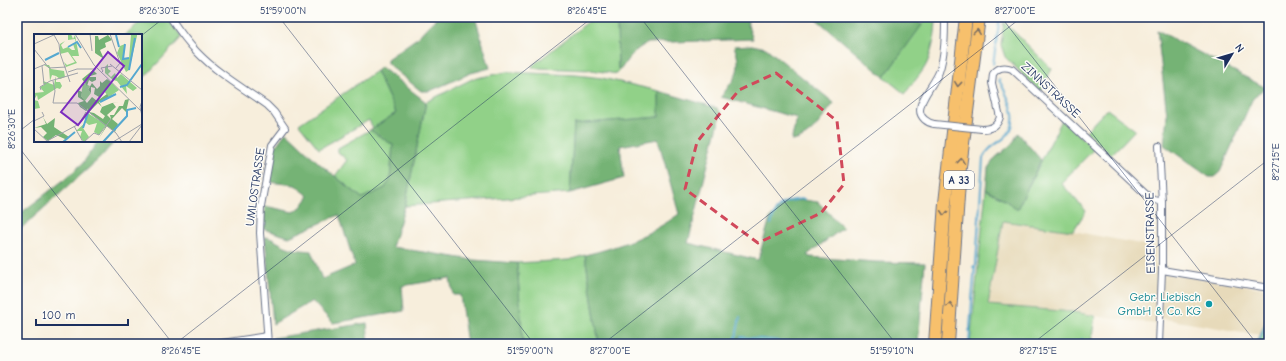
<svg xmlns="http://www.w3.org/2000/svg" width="1286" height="361" viewBox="0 0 1286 361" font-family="'Comic Neue',sans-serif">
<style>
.built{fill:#e7daba}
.green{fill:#91d188;stroke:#568073}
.forest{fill:#74b374;stroke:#487169}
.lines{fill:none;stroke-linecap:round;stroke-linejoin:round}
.stream{stroke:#55a8d0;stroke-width:2}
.street-casing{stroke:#68728a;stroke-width:8}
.highway-casing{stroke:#68728a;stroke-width:14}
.street{stroke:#fff;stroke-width:6}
.highway{stroke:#f7c06c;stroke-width:12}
.street-bridge-casing{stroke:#68728a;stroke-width:8;stroke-linecap:butt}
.street-bridge{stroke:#fff;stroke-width:6}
.oneway{stroke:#7e7064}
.marked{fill:none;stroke:#d1495b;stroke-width:3;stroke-dasharray:8 5;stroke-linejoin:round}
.ticks{fill:none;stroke:#1b2f5e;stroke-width:1;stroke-opacity:0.45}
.culture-dot{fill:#0f9aa8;stroke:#fdfcf7;stroke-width:1.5}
.labels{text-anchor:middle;stroke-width:3;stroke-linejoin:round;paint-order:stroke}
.shield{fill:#fdfcf7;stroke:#5f6c8c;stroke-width:1}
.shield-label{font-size:11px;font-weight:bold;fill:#1b2f5e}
.street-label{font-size:12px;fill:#1b2f5e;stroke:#fdfcf7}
.culture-label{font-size:12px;fill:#0d838f;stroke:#fdfcf7;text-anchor:end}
.inset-river{fill:none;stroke:#55a8d0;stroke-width:2}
.inset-road{fill:none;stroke:#9fa2aa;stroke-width:1}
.view{fill:#7b2cbf;fill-opacity:0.15;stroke:#7b2cbf;stroke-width:2}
.inset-edge{fill:none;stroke:#1b2f5e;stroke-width:2}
.neatline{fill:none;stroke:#1b2f5e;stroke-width:1.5}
.ticks-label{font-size:10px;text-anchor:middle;fill:#1b2f5e}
</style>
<rect width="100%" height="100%" fill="#fdfcf7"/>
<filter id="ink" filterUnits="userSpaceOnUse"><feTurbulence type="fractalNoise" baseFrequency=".025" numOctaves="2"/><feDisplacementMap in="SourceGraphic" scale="8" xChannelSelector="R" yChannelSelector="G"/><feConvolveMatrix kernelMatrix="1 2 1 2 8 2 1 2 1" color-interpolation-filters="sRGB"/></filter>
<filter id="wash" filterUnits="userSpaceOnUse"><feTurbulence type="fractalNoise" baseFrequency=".012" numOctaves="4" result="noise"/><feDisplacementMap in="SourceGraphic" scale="16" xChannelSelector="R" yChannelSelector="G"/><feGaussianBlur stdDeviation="0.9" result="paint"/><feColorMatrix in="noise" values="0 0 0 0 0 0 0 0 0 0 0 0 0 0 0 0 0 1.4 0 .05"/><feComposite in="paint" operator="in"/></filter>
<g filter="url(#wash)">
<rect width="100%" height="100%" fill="#f7eedc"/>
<polygon class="built" points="1002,221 1073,231 1155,247 1155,264 1167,266 1166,274 1269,289 1269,312 1260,335 1165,319 1157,318 1157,324 1095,316 1074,312 988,306"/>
<g class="green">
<polygon points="146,17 167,17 181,36 180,39 141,81 141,35 125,35"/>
<polygon points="594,17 617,17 618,69 621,69 617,74 592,70 533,68 532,66"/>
<path d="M927 17H936C936 32 933 49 927 63 922 74 911 84 905 94L884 77Z"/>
<polygon points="1004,22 1052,69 1040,91 1005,57 1001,45"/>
<polygon points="376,71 396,113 373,128 369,120 319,149 299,124"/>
<polygon points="506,72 576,75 602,78 659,91 660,117 574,124 570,193 405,206 426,102 472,79"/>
<polygon points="1107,109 1135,130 1111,155 1086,131"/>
<polygon points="1062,120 1094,149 1061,183 1086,211 1073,231 1003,221 988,305 1074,312 1095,316 1091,344 970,344 986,189 1002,198 1017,209"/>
<polygon points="370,130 393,145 390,180 385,188 362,198 335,176 347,160 338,152 338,148"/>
<polygon points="585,255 599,344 523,344 517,263 569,260"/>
<polygon points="1269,312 1269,344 1257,344"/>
<polygon points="738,337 822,344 736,344"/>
<polygon points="262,339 263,344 230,344"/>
</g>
<g class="forest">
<polygon points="438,17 475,17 490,68 471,73 430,91 421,91 390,66 387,63 387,59 417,38 429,25"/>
<path d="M617 17H747L749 29 753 39 648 43C635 49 629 57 621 69H618Z"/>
<polygon points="814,17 915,17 922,25 884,77"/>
<polygon points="1157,30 1266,88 1258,93 1252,100 1220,172 1214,177 1209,177 1164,145 1167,115"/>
<path d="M752 45 766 48 834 103C822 118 811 139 791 141L797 118 721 97C734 78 744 71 734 46Z"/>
<path d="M381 67 426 102 405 206 392 247 473 260 517 263 523 344H467L460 295H453L450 278 402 286 404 311 333 323 312 301 273 324 265 237C273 238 278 243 285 246 294 250 302 250 311 251L322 279 355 265 339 215 289 237 263 229 265 206 293 212 301 207 309 196 295 185 269 182 273 150 286 132 320 164 362 198 385 188 390 180 393 145 370 130 396 113 376 71Z"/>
<path d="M659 91 717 108 721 113 688 243 758 260 770 218 788 201 804 200 818 202 843 228 807 255 810 257 875 262 925 263 918 344H822L739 337 736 344H599L585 255C619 247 651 235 679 214L658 139 620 146 624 178 570 193 574 124 659 117Z"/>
<polygon points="1018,133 1041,160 1017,209 1002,198 986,189 988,168 995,158 1013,143"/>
<polygon points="98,141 115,141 100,158 17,232 17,216 65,179 83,163"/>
<polygon points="367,323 369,344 273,344 273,338"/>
</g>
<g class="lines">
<g class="stream">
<polyline points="993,64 1000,17"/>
<path d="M771 224C776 204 784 200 804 199"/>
<path d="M973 267 976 265 983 158C988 148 995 145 1003 139 1024 123 1008 97 999 80"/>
<polyline points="971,300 972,300 975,266"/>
<polyline points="969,330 970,330 972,300"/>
<polyline points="741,337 807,344"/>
<polyline points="735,342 740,317"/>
<polyline points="969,344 970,330"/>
<polyline points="1081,344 1082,339"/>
<polyline points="1258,344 1269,316"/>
</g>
</g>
</g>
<g filter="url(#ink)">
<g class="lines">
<g class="street-casing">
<g id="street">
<path d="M170 17C178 29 186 41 197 52 217 73 243 88 267 105L274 112 285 128 272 145 261 206 260 233 268 344"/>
<path d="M934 124C928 123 920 118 920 110 920 99 934 84 939 72 945 55 945 34 945 17"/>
<path d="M982 129C992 129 997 126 1000 117L992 83 993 74C998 67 1004 66 1012 69L1151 199 1162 202"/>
<polyline points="1162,270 1269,288"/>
<polyline points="215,344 267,336"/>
<polyline points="1159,344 1162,270 1162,202 1159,146"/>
</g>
</g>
<g class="highway-casing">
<g id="highway">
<polyline points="935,344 945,203 966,17"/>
<polyline points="948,344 960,167 979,17"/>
</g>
</g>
<use href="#street" class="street"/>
<use href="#highway" class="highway"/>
<g class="street-bridge-casing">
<polyline id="street-bridge" points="934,124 982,129"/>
</g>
<use href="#street-bridge" class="street-bridge"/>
</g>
<defs><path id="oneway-chevron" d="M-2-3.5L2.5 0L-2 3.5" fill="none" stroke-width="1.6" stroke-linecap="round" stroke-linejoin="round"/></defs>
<g class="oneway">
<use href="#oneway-chevron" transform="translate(977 32) rotate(-83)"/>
<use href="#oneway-chevron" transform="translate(958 84) rotate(96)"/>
<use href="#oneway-chevron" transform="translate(961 161) rotate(-84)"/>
<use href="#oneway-chevron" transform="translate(944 213) rotate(94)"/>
<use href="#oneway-chevron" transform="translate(950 305) rotate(-86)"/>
</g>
</g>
<path class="marked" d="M776 73 837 121 844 184 821 213 758 243 685 189 697 142 739 90Z"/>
<path class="ticks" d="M279 17 534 344M640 17 896 344M1001 17 1257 344M141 36 165 17M17 133 35 119M17 145 173 344M175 344 593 17M603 344 1022 17M1032 344 1269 159"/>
<circle class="culture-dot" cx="1209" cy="304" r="4"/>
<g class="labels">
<rect class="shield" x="944" y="171" width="30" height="18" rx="3"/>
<g class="shield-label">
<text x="959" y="184">A 33</text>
</g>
<g class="street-label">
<text transform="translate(1051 90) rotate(43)" y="4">ZINNSTRASSE</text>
<text transform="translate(255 187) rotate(-82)" y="4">UMLOSTRASSE</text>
<text transform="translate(1150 233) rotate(-91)" y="4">EISENSTRASSE</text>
</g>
<g class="culture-label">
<text x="1201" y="301">Gebr. Liebisch<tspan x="1201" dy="14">GmbH &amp; Co. KG</tspan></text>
</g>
</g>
<g transform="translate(34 34)">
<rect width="108" height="108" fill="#f7eedc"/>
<path d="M34 0H37L39 5 41 1 45 22H38L43 29 32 33 30 28 33 31 41 28 34 18 26 20V10L31 7 27 11 29 15 34 13 38 16H41L39 10 42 9 41 5 34 6ZM85 0H103V2L95 36 92 38 83 19 86 12 91 10 89 25 95 24 97 1ZM74 30V35L77 37 74 40 77 43 81 39 83 44 87 40 103 54 99 57 92 52 93 60 83 47 79 46 71 39V33ZM10 31H15L17 35 30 37 31 43 26 45 22 42V48H26L28 52 26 55 23 54 4 66 3 61 0 66 4 67 6 74 0 75V59L10 58 6 53 10 51 9 47 20 51 21 46 22 42 18 41 16 47 15 34ZM77 48 85 56 75 63 69 56ZM49 49 56 52 54 56 57 59 51 67 47 62ZM52 78 72 91 65 101 60 98 63 89 55 91 51 88 49 94 55 103 50 108 46 103 48 97H42L52 88 50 83Z" fill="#91d188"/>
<path d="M74 1 78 6 71 9 72 13 66 16 70 25 61 19V2H64L65 6ZM59 36 63 40 53 43H62V46L58 48 55 46 53 52 48 45ZM73 45 77 48 65 63 60 60 61 54 57 53V59L54 56 58 49 63 55 66 52V47L68 49ZM44 56 48 58 47 62 53 69 58 63 63 67 73 60 75 63 65 68 68 73 64 69 55 78 60 79 69 85 71 82 66 78 68 73 78 69 85 68 79 69 82 73 73 81 77 85 76 81H80L85 72H89L91 66 95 65 92 78 88 74 78 85 84 90 81 98 73 92 65 104 72 92 53 77 54 74 52 77 46 73 44 69 50 67 44 63ZM9 83 13 90 21 84 20 93 35 103 30 108 31 105 22 101 14 107 9 103 13 99 7 93 0 94 12 90Z" fill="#74b374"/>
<path class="inset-river" d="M82 1 85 13M91 10 89 25 95 24M34 13 43 8 47 14M11 26 25 19M95 36 101 4M86 53 93 51 108 30M66 68 82 60M49 94 54 79M29 108 41 98M69 108 93 82V76L102 74"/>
<path class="inset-road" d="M41 0 60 31 108 78M56 0 58 17M76 0 86 29 82 34M20 1 25 10 26 19 36 48M0 10 22 0M0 15 15 34 32 33M76 30 108 56M8 32 10 50M0 35 12 30M34 38 43 35H62M67 39 69 37 67 34 78 32M19 47 21 57 19 69H43L82 99 88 108M7 56 6 53 16 47 44 39M108 67 106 73 108 82M0 87 10 82 8 78M40 92 49 108M0 95 14 108M13 107 45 90 52 78M50 108 60 99 65 101 77 85M79 108 108 90M95 108 108 91"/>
<path class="view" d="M74 18 90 32 44 91 27 78Z"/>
<rect width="108" height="108" class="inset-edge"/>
</g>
<rect width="1286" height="361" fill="none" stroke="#fdfcf7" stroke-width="44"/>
<g transform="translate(1232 54) rotate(52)" stroke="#fdfcf7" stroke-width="3" paint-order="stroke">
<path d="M0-3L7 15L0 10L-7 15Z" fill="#1b2f5e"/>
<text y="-6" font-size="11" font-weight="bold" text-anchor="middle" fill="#1b2f5e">N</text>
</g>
<path d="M36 319v6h92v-6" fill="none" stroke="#1b2f5e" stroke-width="2"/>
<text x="42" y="319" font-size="12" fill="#1b2f5e" stroke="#fdfcf7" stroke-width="3" paint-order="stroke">100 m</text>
<rect x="22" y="22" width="1242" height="317" class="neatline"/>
<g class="ticks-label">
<text x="159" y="14">8°26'30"E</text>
<text x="283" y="14">51°59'00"N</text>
<text x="587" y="14">8°26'45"E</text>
<text x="1015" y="14">8°27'00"E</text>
<text transform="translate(11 129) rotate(-90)" y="4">8°26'30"E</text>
<text transform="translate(1275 162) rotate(-90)" y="4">8°27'15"E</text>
<text x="181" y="354">8°26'45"E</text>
<text x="530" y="354">51°59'00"N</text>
<text x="610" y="354">8°27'00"E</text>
<text x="892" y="354">51°59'10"N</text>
<text x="1038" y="354">8°27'15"E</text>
</g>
</svg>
